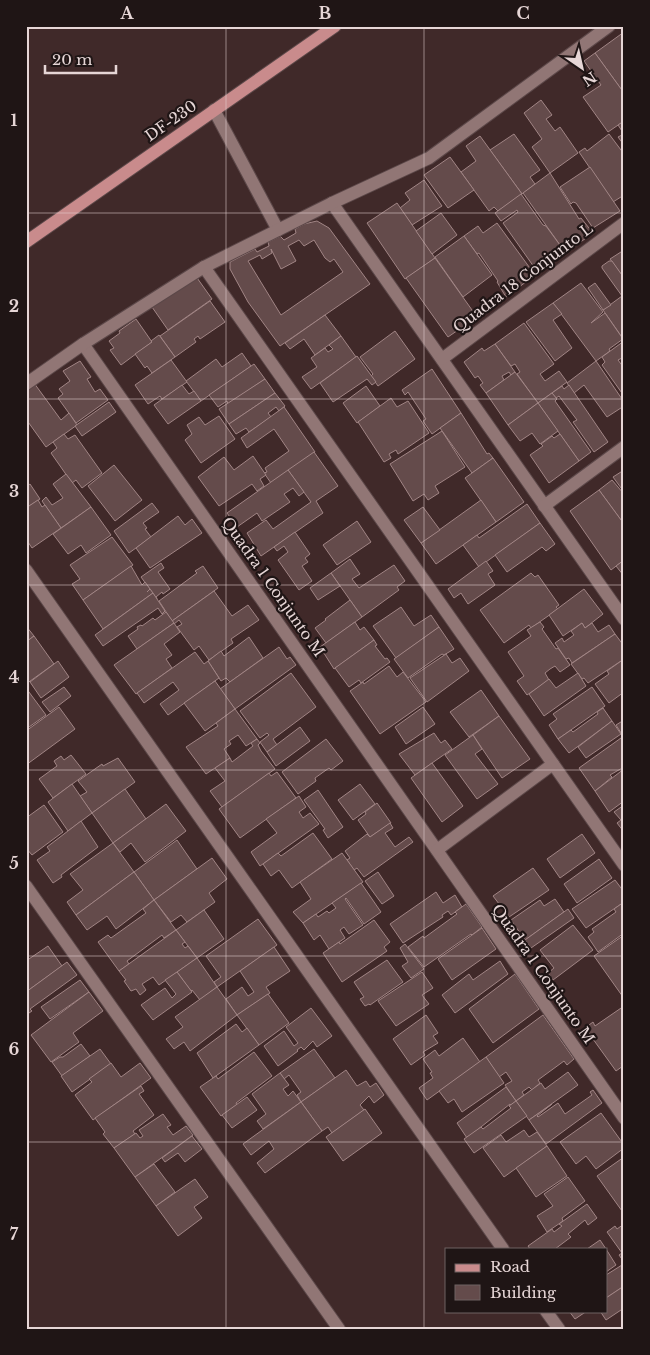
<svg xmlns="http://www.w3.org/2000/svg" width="650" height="1355" viewBox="0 0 650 1355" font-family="'Libre Baskerville',serif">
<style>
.building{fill:#644b4b;stroke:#a18585;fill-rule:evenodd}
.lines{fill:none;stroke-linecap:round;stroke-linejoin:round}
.minor-casing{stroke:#5c4849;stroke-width:14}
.primary-casing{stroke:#5c4849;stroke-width:14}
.minor{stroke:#917675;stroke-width:12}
.primary{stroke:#c98b8c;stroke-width:12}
.grid{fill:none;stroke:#e6d6d6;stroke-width:1;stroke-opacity:0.55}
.labels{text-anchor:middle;stroke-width:4.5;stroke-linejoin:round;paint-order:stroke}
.street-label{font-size:15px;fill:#e6d6d6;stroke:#1f1515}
.neatline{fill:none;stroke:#e6d6d6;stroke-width:2}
.grid-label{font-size:16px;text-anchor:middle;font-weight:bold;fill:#e6d6d6}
</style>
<rect width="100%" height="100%" fill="#402929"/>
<g class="building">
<polygon points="624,32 624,93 595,53"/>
<polygon points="595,53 624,93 621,96 624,99 624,121 608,132 583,97 601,85 584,61"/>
<polygon points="541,100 552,115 546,119 555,131 560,127 578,153 550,173 532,147 542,139 524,113"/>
<polygon points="624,121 624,145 618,137 624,134 618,125"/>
<polygon points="514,134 540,170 530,177 535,184 522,194 490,150"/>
<polygon points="609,134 624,154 624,195 613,202 579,152 585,148 587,151"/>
<polygon points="480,136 522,194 498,211 494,207 489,211 461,172 476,161 466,146"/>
<polygon points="450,157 474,190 448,208 424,175"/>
<polygon points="590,167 620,211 593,228 576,203 573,202 571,204 560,187"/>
<polygon points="550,173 579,219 581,218 593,233 564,254 565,252 523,193"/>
<polygon points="424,180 442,206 412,225 400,208 410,200 405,193"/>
<polygon points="521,194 543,225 546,226 565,252 555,259 552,255 534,267 503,223 518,212 517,210 501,221 495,213"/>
<polygon points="397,203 435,258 405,279 367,223"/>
<polygon points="441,213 457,235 432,254 416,231"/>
<path d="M317 221 329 228 370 284 280 346 248 302 230 269V262L255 249 257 252 269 246 268 242 280 236 284 240 296 233 295 229 304 224ZM299 240 304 246 314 240 325 258 330 262 334 259 343 272 281 315 248 261 260 255 262 259 272 253 271 249 281 269 296 261 288 246Z"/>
<polygon points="497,223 535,275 506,297 497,282 498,281 479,253 477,254 464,236 478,226 483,233"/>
<polygon points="464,236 492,275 463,297 435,257"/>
<polygon points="624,250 624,278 610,259"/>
<polygon points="435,258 477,317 448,337 406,278"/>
<polygon points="609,261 612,261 624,278 624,340 603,310 622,296 602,268 602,266"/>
<polygon points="195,275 212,299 168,330 152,307"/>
<polygon points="581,283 603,312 591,323 605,313 623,339 609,349 610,351 596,361 553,303"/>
<polygon points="595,283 611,305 603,310 588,288"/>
<polygon points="210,301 225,322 200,339 198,336 194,339 196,342 175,357 160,336"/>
<polygon points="553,303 562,314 553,320 572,348 555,361 526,322"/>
<polygon points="325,315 341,336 315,355 304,339 290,349 285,343"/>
<polygon points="136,319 152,342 121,365 110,350 114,348 109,341 120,333 119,331"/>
<polygon points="524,323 554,364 540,374 545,381 559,371 567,382 538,403 517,374 520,372 515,364 511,366 495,344"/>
<polygon points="395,331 415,359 378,386 371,376 373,374 360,357"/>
<polygon points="159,335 175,357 152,373 147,366 145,368 135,354 152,342 151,341"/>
<polygon points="341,336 356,357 311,389 302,377 317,367 311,358 325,348 328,352 333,349 329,345"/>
<polygon points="624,341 624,357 618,360 624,368 624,396 602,365 605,362 602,357"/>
<polygon points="495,344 515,372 511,375 509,372 502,376 504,380 486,393 480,385 483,383 478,376 475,378 464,362 482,348 484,351"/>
<polygon points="242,353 251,366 201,401 186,381 216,359 222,367"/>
<polygon points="357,356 376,382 372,385 367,379 333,402 320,383"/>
<polygon points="171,360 187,382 162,399 160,396 148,404 135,385"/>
<polygon points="80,361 91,377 87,379 95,392 100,389 108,400 76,423 58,398 63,394 59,389 70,381 63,371"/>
<polygon points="596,361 624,402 624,406 607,417 584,385 574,393 567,383"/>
<polygon points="254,364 265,379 228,404 227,401 218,407 209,395"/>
<polygon points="432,369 461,413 432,434 423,421 426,419 408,392 405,395 402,390"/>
<polygon points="515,372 538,403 508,425 486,393"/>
<polygon points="265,379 275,393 229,424 219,409"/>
<polygon points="34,383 61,420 69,413 77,425 46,447 26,419 26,389"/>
<polygon points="182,385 189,394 194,391 201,401 168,424 154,405"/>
<polygon points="569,385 608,442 594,452 573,422 577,420 559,396 556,398 552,393 562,386 564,389"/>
<polygon points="366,386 380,406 357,423 343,403"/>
<polygon points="275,393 285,406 279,411 276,407 268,413 271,417 249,432 246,428 236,434 229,424"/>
<polygon points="552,393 557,399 555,401 591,452 579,461 538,403"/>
<polygon points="391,398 397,407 408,401 429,433 398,454 396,450 389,454 391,458 384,462 358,422"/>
<polygon points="109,402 116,412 82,436 75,426"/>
<polygon points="538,403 558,431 540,444 532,433 520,441 508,425"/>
<polygon points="284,407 315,452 271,483 264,473 267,472 265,468 289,451 274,429 247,448 241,438"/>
<polygon points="461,413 487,454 489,453 493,458 472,473 440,428"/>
<polygon points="219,416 235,439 201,463 185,440 192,434 187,425 199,417 205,425"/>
<polygon points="442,431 465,467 435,486 439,493 428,500 424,494 413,501 390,464"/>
<polygon points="64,434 68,439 75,435 102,473 82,488 76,480 72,483 51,453 57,448 53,442"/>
<polygon points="560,434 579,461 549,483 530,455 543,446 541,444 552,436 554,438"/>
<polygon points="314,452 338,486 316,501 323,513 261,556 247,533 266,520 273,529 311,502 288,470"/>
<polygon points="253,456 266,475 260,479 264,486 257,491 252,484 219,506 198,477 224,457 234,470"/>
<polygon points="493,458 524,502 496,522 465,478"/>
<polygon points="114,465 142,500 115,521 88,486"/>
<polygon points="288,470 304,492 299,496 293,488 284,494 290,502 262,521 257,513 237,527 227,513"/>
<polygon points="624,470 624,492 613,477"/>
<polygon points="66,474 91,507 61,528 42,501 46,497 52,505 63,498 53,484"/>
<polygon points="612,480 624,494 624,524 599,490"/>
<polygon points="30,484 40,499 26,508 26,487"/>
<polygon points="599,490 624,524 624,560 611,570 570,511"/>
<polygon points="38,500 42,507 45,505 61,528 32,548 26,539 26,508"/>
<polygon points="481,500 496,522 436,564 421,543"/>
<polygon points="152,503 159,512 143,523 147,528 145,529 151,537 129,553 114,531"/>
<polygon points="527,504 540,523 479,567 463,545 477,535 479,538"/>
<polygon points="91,507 111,535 86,553 81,545 68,554 53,534"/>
<polygon points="423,507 440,530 421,543 404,520"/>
<polygon points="178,516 185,525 192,519 202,533 150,568 136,548"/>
<polygon points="357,521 371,542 337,565 323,545"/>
<polygon points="540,523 555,544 546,551 542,547 507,572 495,555"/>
<polygon points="295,532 310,554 305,558 308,562 302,566 312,581 299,590 278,560 288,552 284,546 277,551 274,547"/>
<polygon points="112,537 133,565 83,600 72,584 80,579 70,565"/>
<polygon points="350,559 360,574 352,579 359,588 394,565 405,581 397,587 399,590 362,617 331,573"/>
<polygon points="624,560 624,576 616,566"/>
<polygon points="486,561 493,571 488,574 495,585 468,604 461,593 454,598 448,589"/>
<polygon points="161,563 164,568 158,572 170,589 163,594 162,592 156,597 157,599 141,577"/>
<polygon points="131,566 142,585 145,582 150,589 147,592 150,589 153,593 103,629 83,600"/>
<polygon points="203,566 218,588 172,621 159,601 197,573 195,571"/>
<polygon points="331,573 340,586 318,600 310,588"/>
<polygon points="531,573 535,577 538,575 559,605 556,607 558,609 531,628 529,625 504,643 480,610"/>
<polygon points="584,589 603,614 585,628 582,623 563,636 549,615"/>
<polygon points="214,591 232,616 248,605 259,620 231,639 233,643 209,660 199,646 194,650 177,627 182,624 179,620 174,624 172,621"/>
<polygon points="153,593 165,611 162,614 158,608 103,646 95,635"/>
<polygon points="350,600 362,617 326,643 315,628 326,620 325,619"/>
<polygon points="401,607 414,626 431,615 439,627 396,658 373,626"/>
<polygon points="166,612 174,623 137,649 128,636 138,629 137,627 141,625 142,626 153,618 155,620"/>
<polygon points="355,622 360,630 364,627 374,640 334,669 320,647"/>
<polygon points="540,622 544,627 542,629 556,649 558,648 570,665 560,672 555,666 550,669 545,673 549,680 527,695 517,681 524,676 508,652 531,636 527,630"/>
<polygon points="174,623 180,632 164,644 172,655 166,659 172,668 136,694 114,665"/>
<polygon points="582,623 585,628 592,623 598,632 609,625 615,634 572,663 569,658 566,659 555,643 562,638 564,642 574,635 571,631"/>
<polygon points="26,626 34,636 26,642"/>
<polygon points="439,627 454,649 444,655 442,654 408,678 394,659"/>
<polygon points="615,634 624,646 624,659 588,683 584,678 582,679 571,664"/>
<polygon points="34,636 54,664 26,684 26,642"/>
<polygon points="249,637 263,658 230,682 226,678 221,681 208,661 221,651 224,656"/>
<polygon points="374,640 377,645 375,646 385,659 387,658 390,662 361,683 359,680 349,687 335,668"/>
<polygon points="279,647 287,659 290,657 296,665 235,709 220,689"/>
<polygon points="195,652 204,664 208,661 219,678 168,715 160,704 179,690 173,682 144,703 137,693"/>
<polygon points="446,654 452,663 460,658 469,671 427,702 410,678"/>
<polygon points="624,659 624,692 609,703 595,684 609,674 607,671"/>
<polygon points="58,661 69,677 41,698 30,682"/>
<polygon points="389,666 397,677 403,672 426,702 380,734 350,691 363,682 364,684"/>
<polygon points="291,673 316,707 273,739 277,745 267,752 260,742 269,735 267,733 260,738 240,711"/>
<polygon points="578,673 586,686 544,716 529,694 549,679 556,688"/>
<polygon points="215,681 235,709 205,731 184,703"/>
<polygon points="64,687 71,696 50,712 42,702"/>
<polygon points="592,687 605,706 558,739 549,725 557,719 553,714"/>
<polygon points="26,688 46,715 29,727 26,724"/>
<polygon points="481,690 499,716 469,737 450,712"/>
<polygon points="59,707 75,729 26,765 26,731"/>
<polygon points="423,707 435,724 406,744 395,727"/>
<polygon points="603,708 612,721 569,753 558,739 571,730 573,732 598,714 597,712"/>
<polygon points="235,709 257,739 246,746 238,735 229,741 231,744 224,749 230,758 206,774 186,747 218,726 216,723"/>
<polygon points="499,716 530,759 502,778 473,735"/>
<polygon points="624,720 624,736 623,736 616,725"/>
<polygon points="612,721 621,734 586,758 578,747"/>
<polygon points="300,727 310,741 276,766 267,752"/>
<polygon points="434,733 441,743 445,740 452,749 415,775 399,754"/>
<polygon points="473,735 482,749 475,754 498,784 477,799 445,755"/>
<polygon points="621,738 624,742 624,767 610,775 612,777 595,791 579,768"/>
<polygon points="257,739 260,743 258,745 261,751 275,769 222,807 210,791 225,781 215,768 230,758 232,762 253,746 251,743"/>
<polygon points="326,739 343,761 331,770 329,768 315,778 316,781 298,794 282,772"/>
<polygon points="71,755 86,774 53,798 39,779 57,766 54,761 61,756 64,760"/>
<polygon points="118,758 135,782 92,813 80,796 87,792 78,781 102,764 103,766"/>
<polygon points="432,763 463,806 442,822 411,778"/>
<polygon points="624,769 624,801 609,812 595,791"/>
<polygon points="277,772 296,798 240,838 219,809 269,773 271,776"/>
<polygon points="72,784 92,813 68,831 48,802"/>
<polygon points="360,784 375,804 353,820 338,800"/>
<polygon points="125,789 146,819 113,843 92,813"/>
<polygon points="318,790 343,827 328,838 323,830 325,829 304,800"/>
<polygon points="299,796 306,807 299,812 303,818 310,813 319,824 260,866 251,852 277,833 266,819"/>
<polygon points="377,803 391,823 370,837 358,820 366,814 365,812"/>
<polygon points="166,804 186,831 145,862 131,843 120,852 113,843"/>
<polygon points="44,805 63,832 32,855 26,848 26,818"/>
<polygon points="624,805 624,832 617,823 621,820 614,812"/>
<polygon points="81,821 98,847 61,875 62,877 53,883 37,860 50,851 47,847"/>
<polygon points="390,823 393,828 385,833 395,847 409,837 413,842 364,877 357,868 354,870 347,860 350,858 345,851 367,834 370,837"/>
<polygon points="313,833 332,859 292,888 279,870 271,876 263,864 278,853 281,856"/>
<polygon points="582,834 595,853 560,878 547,859"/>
<polygon points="177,840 197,869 154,900 134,872"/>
<polygon points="113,843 134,872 76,915 67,902 83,890 70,874"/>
<polygon points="342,853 363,882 303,923 293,912 311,899 300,882"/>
<polygon points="212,858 227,879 209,893 215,902 187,922 181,915 171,922 154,900"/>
<polygon points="599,859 612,878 577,903 564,884"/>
<polygon points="533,868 549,890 509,917 493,896"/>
<polygon points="134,872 154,900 116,929 107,916 87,930 76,915"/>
<polygon points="378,872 394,896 382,904 365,881"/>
<polygon points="615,880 624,892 624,902 586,928 572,909"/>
<polygon points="361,883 381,912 364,924 346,898 345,899 363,925 349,934 344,927 340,930 345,938 329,949 320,935 314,940 303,923 316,914 318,917 327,911 329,913 336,908 332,903"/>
<polygon points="436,892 443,903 455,895 462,907 451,915 448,911 442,915 443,917 403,943 390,924"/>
<polygon points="555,899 564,912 525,940 511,920 540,900 544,906"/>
<polygon points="154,900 176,930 164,938 162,935 127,961 129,964 119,971 98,942 108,935 111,938 146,913 143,909"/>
<polygon points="624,902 624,933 598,952 588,937 594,932 592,929 616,912 614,909"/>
<polygon points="466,904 482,927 472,935 471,934 424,967 408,947 423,936 424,938 457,914 455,912"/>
<polygon points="568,909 574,918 531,948 525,940"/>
<polygon points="204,910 224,939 197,958 176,930"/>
<polygon points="258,919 277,945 217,987 214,982 221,977 206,956"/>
<polygon points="374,920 390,942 384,947 387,951 342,982 323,953 339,942 340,944"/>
<polygon points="573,925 593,950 553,980 548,973 554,968 540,950"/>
<polygon points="482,928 496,949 452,980 438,959"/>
<polygon points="176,930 185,942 182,944 185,948 188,946 197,958 159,985 153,977 142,984 146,990 140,995 136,989 131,991 124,981 126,980 119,971"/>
<polygon points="624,935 624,996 623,997 594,956"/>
<polygon points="405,944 424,969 411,978 402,966 408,962 400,948"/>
<polygon points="48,946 62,966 26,992 26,961"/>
<polygon points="274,947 290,971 266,987 270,993 237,1015 226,999 242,987 248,996 254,992 240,971"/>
<polygon points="197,958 217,987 200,1000 192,990 191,991 177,972"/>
<polygon points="387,960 403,982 370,1005 369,1004 365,1006 360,999 364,997 354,982"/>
<polygon points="500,961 508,974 455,1013 442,995 469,974 473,980"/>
<polygon points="67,962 77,975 30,1009 32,1011 26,1015 26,992"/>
<polygon points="177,972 192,992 153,1020 141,1005 165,988 172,998 176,994 165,980"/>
<polygon points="422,972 433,988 422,995 429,1004 396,1026 378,1001"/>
<polygon points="515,974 539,1009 493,1043 469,1009"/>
<polygon points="80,980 89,992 50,1019 41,1007"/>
<polygon points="217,987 237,1015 190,1051 184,1042 174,1049 166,1039 183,1027 175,1017"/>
<polygon points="89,992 103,1011 73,1033 79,1042 51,1062 31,1035"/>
<polygon points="268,994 289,1023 259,1045 237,1015"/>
<polygon points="624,1006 624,1061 621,1063 623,1066 616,1071 585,1028 593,1022 595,1026"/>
<polygon points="311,1008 332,1036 317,1047 313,1041 304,1050 301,1047 297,1050 298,1051 278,1066 264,1046 284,1031 294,1046 298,1043 286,1027"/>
<polygon points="426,1015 438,1033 433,1036 438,1043 423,1052 425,1055 411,1065 393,1039"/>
<polygon points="543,1015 574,1059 567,1065 564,1061 538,1080 540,1083 532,1090 529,1087 522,1092 524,1095 516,1101 505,1085 512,1081 506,1072 499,1077 486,1057"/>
<polygon points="236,1024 242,1032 247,1028 259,1045 213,1078 197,1053"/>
<polygon points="463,1038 480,1062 427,1100 419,1088 433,1078 430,1073 432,1072 423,1059 435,1050 439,1056"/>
<polygon points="81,1044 90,1056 62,1076 52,1062 60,1057 63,1057"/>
<polygon points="100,1049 111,1064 72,1092 61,1076"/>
<polygon points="314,1049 335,1078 301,1102 297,1095 301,1092 289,1075 284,1079 280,1073"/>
<polygon points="254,1052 272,1076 236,1103 237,1105 221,1116 200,1087 216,1076 218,1079"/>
<polygon points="486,1057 504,1083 462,1112 454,1099 448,1103 439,1091"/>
<polygon points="111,1063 121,1077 140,1063 151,1078 93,1120 75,1095 92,1082 89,1079"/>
<polygon points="346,1070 357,1086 366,1081 370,1087 376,1083 384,1095 374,1103 369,1096 360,1105 364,1110 332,1133 328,1127 322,1131 301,1102"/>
<polygon points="568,1072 578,1085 529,1120 516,1101 541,1083 545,1089"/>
<polygon points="280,1073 289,1085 283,1089 288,1096 293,1091 301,1102 263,1129 257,1121 266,1114 252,1094"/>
<polygon points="141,1086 144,1091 139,1094 154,1115 133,1131 135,1134 114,1148 103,1134 105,1132 95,1118"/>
<polygon points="506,1087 516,1101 511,1105 510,1104 467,1138 457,1123"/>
<polygon points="593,1090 602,1103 546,1144 529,1120 552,1104 537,1116 538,1117 558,1103 565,1114 592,1095 590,1092"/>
<polygon points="247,1097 257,1110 232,1128 222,1115"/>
<polygon points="516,1101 527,1116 474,1153 464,1139 481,1127 483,1129 511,1108 509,1106"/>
<polygon points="301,1102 322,1131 265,1173 257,1163 274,1149 269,1141 251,1155 243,1144"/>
<polygon points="365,1109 382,1133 343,1161 326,1137"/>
<polygon points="601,1113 624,1145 624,1148 596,1169 586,1156 576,1164 560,1142"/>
<polygon points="163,1114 171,1125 167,1127 173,1135 186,1126 193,1135 135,1177 114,1148 136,1133 140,1138 143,1136 139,1130"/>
<polygon points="524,1130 529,1137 537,1132 547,1146 504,1177 483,1148 501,1135 506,1142"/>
<polygon points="192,1136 202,1149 185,1162 178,1153 165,1162 162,1158"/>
<polygon points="547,1146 567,1176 536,1197 516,1168"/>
<polygon points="624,1157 624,1210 622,1211 597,1176"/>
<polygon points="154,1164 175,1192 156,1206 135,1177"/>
<polygon points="568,1177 585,1201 562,1218 563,1221 547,1232 537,1216 553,1206 544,1194"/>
<polygon points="195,1179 208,1197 194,1207 202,1218 178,1236 156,1206"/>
<polygon points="587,1204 597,1218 588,1225 585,1220 568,1234 571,1237 555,1249 530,1249 528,1246 552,1229 554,1232 562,1226 559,1224"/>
<polygon points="624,1224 624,1262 619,1255 622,1253 607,1232 615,1226 617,1229"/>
<polygon points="600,1240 606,1249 587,1249"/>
<polygon points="606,1249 616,1265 606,1272"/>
<polygon points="622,1265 624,1268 624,1286 606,1298 606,1275"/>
<polygon points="624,1286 624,1308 606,1320 600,1311 606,1311 606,1298"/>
<polygon points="569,1311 587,1311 575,1319"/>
</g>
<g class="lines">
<g class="minor-casing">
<g id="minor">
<polyline points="214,110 278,230"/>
<polyline points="332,203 624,619"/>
<polyline points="204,267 624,865"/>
<polyline points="83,344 624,1118"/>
<polyline points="442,359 624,223"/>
<polyline points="26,384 83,344 204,267 332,203 429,158 609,26"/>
<polyline points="544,506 624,447"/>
<polyline points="26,570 503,1249"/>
<polyline points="437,850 553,764"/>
<polyline points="26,886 339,1329"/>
<polyline points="546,1311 559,1329"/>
</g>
</g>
<g class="primary-casing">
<polyline id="primary" points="26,242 335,26"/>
</g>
<use href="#minor" class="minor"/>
<use href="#primary" class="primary"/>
</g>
<path class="grid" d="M226 26V1329M424 26V1329M26 213H624M26 399H624M26 585H624M26 770H624M26 956H624M26 1142H624"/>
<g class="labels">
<g class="street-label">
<text transform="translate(171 121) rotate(-35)" y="5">DF-230</text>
<text transform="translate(523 278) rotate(-37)" y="5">Quadra 18 Conjunto L</text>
<text transform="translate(273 587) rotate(55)" y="5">Quadra 1 Conjunto M</text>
<text transform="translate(543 974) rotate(55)" y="5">Quadra 1 Conjunto M</text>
</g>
</g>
<rect width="650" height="1355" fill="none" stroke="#1f1515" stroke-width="55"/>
<rect x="445" y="1248" width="162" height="65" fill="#1f1515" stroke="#6f6262"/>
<rect x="455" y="1264" width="25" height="8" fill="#c98b8c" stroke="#6f6262"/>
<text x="490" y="1272" font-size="15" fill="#e6d6d6">Road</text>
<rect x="455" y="1285" width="25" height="15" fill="#644b4b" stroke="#6f6262"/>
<text x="490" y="1298" font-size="15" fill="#e6d6d6">Building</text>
<g transform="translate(582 68) rotate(146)" stroke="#1f1515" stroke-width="4" paint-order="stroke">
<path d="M0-4L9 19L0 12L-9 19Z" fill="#e6d6d6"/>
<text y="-8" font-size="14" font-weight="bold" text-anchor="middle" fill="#e6d6d6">N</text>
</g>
<path d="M45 65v8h71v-8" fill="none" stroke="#e6d6d6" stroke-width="2.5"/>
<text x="52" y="65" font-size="15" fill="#e6d6d6" stroke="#1f1515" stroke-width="4" paint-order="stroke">20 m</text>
<rect x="28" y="28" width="594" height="1300" class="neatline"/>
<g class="grid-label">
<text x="127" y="19">A</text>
<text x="325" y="19">B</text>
<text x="523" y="19">C</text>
<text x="14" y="126">1</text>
<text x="14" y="312">2</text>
<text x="14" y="497">3</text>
<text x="14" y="683">4</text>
<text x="14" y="869">5</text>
<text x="14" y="1055">6</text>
<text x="14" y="1240">7</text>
</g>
</svg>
